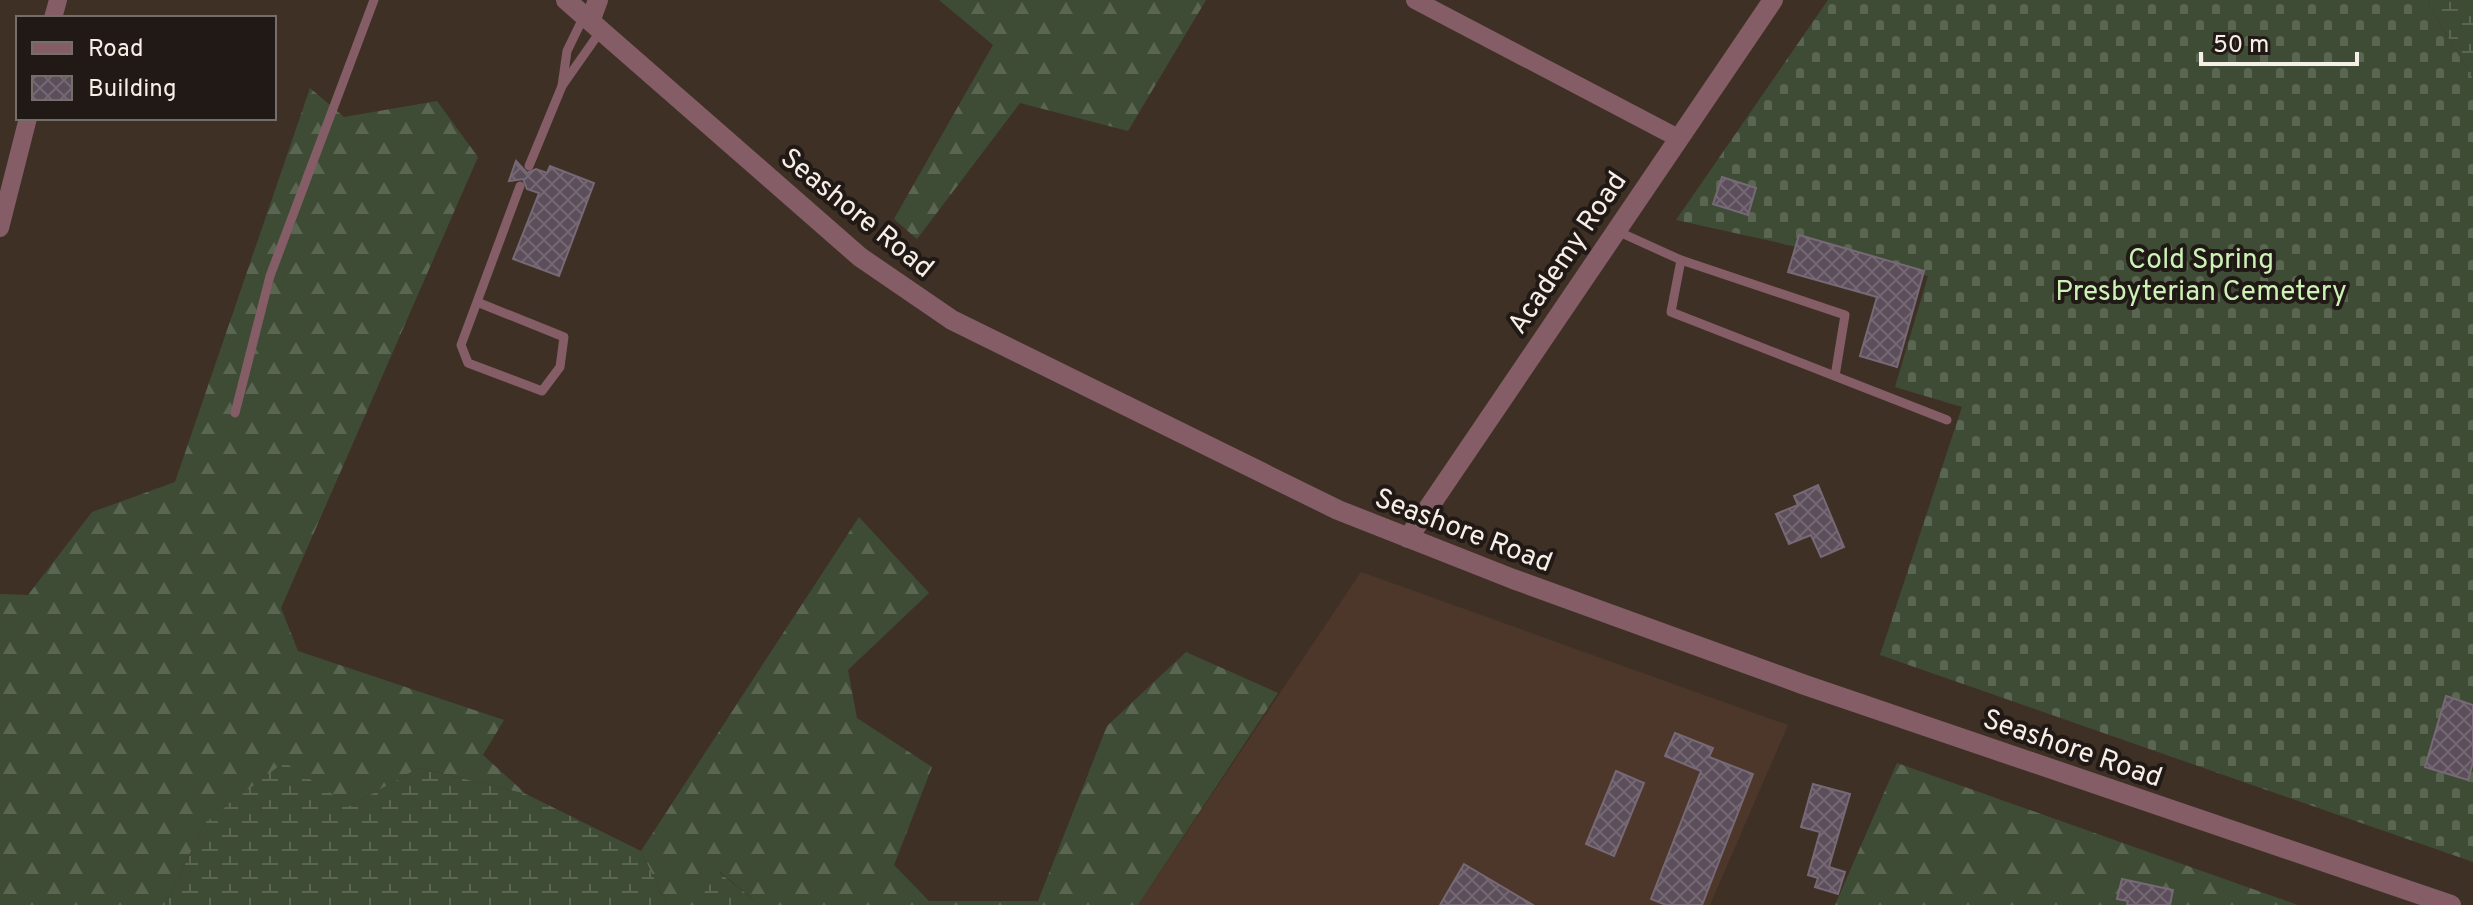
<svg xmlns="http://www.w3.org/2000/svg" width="2473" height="905" viewBox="0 0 2473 905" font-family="Overpass,sans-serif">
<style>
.built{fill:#4d372a}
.forest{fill:url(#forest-firs)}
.wetland{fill:url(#wetland-marsh)}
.cemetery{fill:url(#cemetery-stones)}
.building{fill:url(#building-cross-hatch);stroke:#776976;stroke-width:2}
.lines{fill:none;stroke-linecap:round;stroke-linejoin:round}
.service{stroke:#845d66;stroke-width:9}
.minor{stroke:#845d66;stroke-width:18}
.tertiary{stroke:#845d66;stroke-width:20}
.labels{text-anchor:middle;stroke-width:8;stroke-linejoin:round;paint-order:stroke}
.street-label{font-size:28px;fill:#f8eee8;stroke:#201915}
.park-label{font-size:28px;fill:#cdf2b6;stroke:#201915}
</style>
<defs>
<pattern id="forest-firs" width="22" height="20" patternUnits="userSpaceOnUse" patternTransform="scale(2)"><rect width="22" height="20" fill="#3e4c35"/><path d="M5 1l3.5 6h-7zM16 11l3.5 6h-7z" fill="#5b6652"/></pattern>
<pattern id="wetland-marsh" width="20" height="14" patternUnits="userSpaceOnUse" patternTransform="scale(2)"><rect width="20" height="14" fill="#3e4c35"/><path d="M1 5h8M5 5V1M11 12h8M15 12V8" fill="none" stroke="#5b6652"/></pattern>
<pattern id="cemetery-stones" width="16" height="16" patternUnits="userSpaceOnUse" patternTransform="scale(2)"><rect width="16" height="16" fill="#3e4c35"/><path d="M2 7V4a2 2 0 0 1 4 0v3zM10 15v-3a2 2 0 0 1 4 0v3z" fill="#5b6652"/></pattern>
<pattern id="building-cross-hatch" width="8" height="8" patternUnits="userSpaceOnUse" patternTransform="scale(2)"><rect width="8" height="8" fill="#5c4e5b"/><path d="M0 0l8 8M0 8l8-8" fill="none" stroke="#746873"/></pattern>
</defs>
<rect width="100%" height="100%" fill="#3f3026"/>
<polygon class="built" points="1361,572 1788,725 1710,905 1138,905"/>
<g class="forest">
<polygon points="939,0 1206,0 1128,131 1020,103 917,239 894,219 993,45"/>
<polygon points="310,88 344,117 437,101 478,157 281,608 298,651 504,720 483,755 526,794 419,768 350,806 205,823 165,905 0,905 0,594 28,595 92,512 175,482"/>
<polygon points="859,517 929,593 848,670 857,718 932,767 894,865 929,901 1038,901 1107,726 1186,652 1278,693 1138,905 760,905 720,872 696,905 667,905 641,851"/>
<polygon points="1897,763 2298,905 1835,905"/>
</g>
<g class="wetland">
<polygon points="2430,0 2473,0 2473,79 2428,4"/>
<polygon points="284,762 350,806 419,768 526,794 641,851 667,905 165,905 205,823"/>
<polygon points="719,871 719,872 760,905 696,905"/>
</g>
<polygon class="cemetery" points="1828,0 2430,0 2428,4 2473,79 2473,862 1880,655 1962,407 1895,387 1928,276 1676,220"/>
<g class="building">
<polygon points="516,161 527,173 536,169 547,173 550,166 594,183 559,276 513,259 539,193 527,189 523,179 509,181"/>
<polygon points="1722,177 1756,188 1748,215 1713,204"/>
<polygon points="1799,235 1924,271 1897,367 1860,356 1877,297 1788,272"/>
<polygon points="1818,485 1844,547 1821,557 1811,535 1789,544 1776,514 1798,505 1794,496"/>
<polygon points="2446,696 2473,705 2473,762 2468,780 2425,767"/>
<polygon points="1675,733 1713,748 1709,757 1753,774 1702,905 1666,905 1651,899 1701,771 1665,756"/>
<polygon points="1616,771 1644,783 1614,856 1586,844"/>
<polygon points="1813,784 1850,794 1829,867 1845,872 1838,894 1815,887 1818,878 1808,875 1820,832 1801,827"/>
<polygon points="1464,864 1533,905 1440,905"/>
<polygon points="2122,879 2173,890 2170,905 2127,905 2128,901 2117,899"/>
</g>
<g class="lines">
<g class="service">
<polyline points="562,86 567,51 585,14"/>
<polyline points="529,166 562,86 602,29"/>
<polyline points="1617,231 1681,260 1845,315 1835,376"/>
<polyline points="1681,260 1671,312 1947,420"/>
<polyline points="477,302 564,337 560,367 542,391 468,363 461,345 520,186"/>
<polyline points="235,413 270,276 374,0"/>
</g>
<g class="minor">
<polyline points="1415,0 1678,138"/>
<polyline points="53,18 58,0"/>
<polyline points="0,228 28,118"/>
</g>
<g class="tertiary">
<polyline points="566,0 860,257 952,320 1338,510 1513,579 1805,685 2451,905"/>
<polyline points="591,19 598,0"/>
<polyline points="1408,538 1773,0"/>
</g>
</g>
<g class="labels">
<g class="street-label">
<text transform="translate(858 212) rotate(39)" y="10">Seashore Road</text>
<text transform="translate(1566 252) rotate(-56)" y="10">Academy Road</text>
<text transform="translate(1464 529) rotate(21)" y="10">Seashore Road</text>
<text transform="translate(2073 747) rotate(19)" y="10">Seashore Road</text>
</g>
<g class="park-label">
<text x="2201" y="268">Cold Spring<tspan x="2201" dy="32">Presbyterian Cemetery</tspan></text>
</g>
</g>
<rect x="16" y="16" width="260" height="104" fill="#201915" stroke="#766e69" stroke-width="2"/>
<rect x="32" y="42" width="40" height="12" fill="#845d66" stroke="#766e69" stroke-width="2"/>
<text x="88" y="56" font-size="24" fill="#f8eee8">Road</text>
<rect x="32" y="76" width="40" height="24" fill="url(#building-cross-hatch)" stroke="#766e69" stroke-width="2"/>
<text x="88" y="96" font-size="24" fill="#f8eee8">Building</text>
<path d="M2201 52v12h156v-12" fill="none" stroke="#f8eee8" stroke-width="4"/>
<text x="2213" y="52" font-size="24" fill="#f8eee8" stroke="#201915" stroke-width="6" paint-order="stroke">50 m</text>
</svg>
